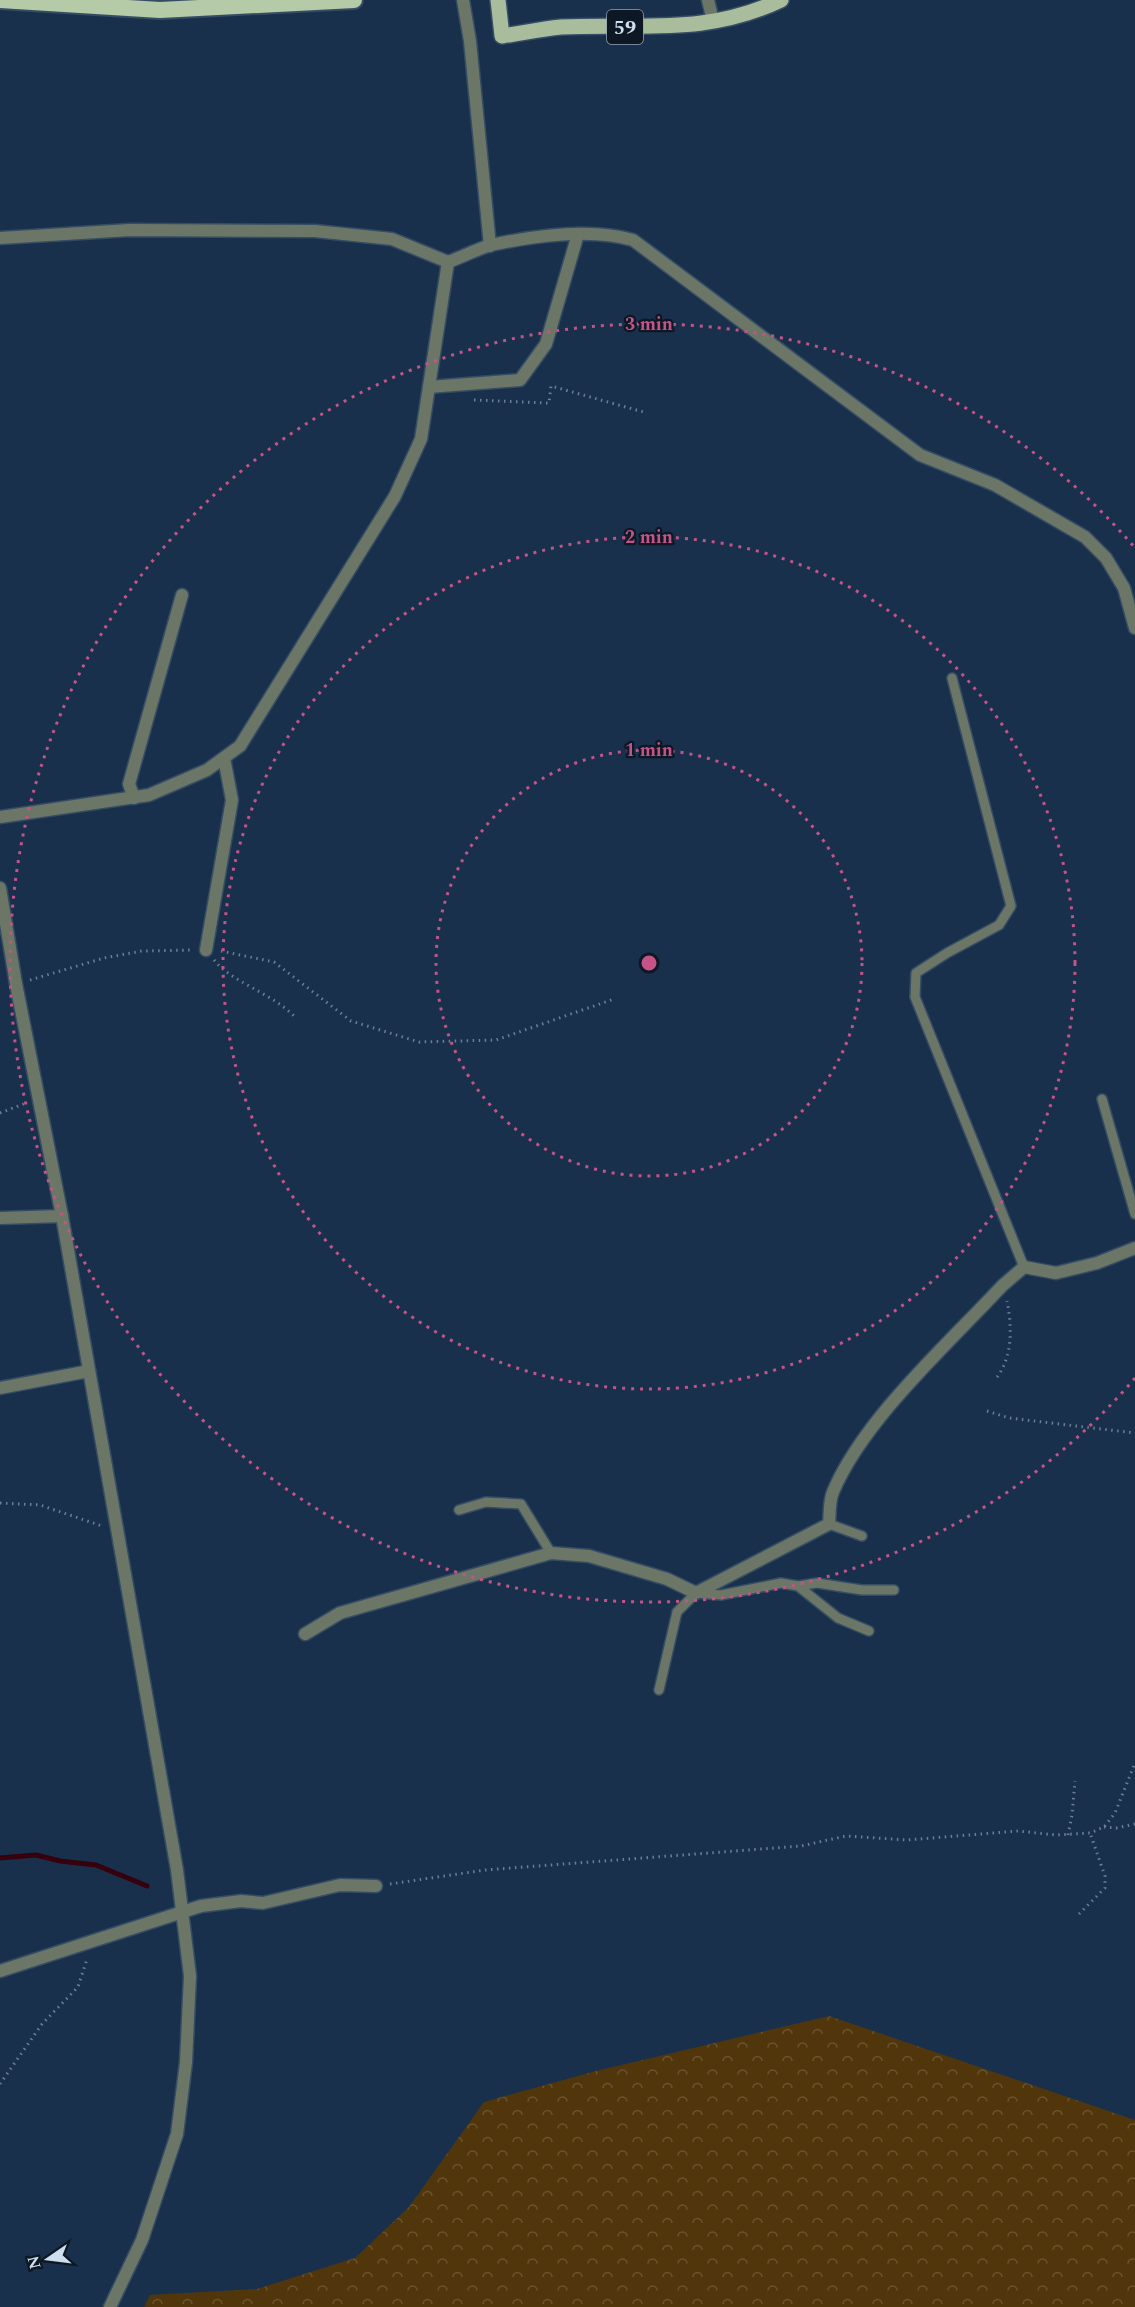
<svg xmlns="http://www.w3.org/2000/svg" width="1135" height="2307" viewBox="0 0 1135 2307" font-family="Spectral,serif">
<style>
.forest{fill:url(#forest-crowns)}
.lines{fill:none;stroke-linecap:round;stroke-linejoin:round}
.stream{stroke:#36000c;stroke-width:5}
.service-casing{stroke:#354c65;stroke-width:12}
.minor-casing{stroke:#354c65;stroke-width:15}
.tertiary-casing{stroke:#354c65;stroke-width:15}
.primary-casing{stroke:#354c65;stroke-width:18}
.trunk-casing{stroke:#354c65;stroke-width:20}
.path{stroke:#6b7f96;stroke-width:3;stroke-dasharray:1.5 4.5;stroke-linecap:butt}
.service{stroke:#6c7666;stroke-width:9}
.minor{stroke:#6c7666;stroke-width:12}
.tertiary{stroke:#6c7666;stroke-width:12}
.primary{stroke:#a9bc9c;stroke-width:15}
.trunk{stroke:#b5caa6;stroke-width:16}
.ring{fill:none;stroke:#c65387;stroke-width:3;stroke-dasharray:3 6}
.labels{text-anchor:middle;stroke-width:4.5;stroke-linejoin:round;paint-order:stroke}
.shield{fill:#0d1824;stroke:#95a3b2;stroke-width:1.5}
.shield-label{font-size:20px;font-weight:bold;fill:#cfdeef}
.centre{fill:#c65387;stroke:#0d1824;stroke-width:3}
.ring-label{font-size:18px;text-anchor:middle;font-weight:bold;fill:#c65387;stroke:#0d1824;stroke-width:4.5;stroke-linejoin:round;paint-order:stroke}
</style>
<defs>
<pattern id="forest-crowns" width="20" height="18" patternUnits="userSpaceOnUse" patternTransform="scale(1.5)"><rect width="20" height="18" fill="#52360b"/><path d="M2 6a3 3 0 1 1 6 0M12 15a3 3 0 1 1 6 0" fill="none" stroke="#6a532f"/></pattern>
</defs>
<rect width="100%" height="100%" fill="#18304b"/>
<polygon class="forest" points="829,2016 1135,2120 1135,2307 144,2307 150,2295 257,2289 355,2258 409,2207 484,2102 596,2071"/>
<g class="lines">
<polyline class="stream" points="0,1858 36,1855 60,1861 96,1865 147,1886"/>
<g class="service-casing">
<g id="service">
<polyline points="952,678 1011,906 999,925 947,953 916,973 915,997 1024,1267"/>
<polyline points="1102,1099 1135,1214"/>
<polyline points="459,1510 486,1502 521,1504 551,1553"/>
<polyline points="829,1524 862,1536"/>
<polyline points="798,1586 838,1618 869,1631"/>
<polyline points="659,1690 677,1612 696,1593 721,1595 781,1583 798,1586 817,1583 862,1590 894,1590"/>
</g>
</g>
<g class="minor-casing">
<g id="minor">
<polyline points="463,0 470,41 490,246"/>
<polyline points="708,0 713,21"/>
<path d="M0 238 130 230 315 231 392 239 448 262C462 257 477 249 491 245 533 236 592 228 633 240L920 455 995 485 1085 537 1106 558 1124 588 1135 628"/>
<polyline points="429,387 520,380 546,344 578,234"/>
<polyline points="134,798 129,784 182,595"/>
<polyline points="0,817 149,795 207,770 240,746 395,496 421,439 448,262"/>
<polyline points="206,950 232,800 224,758"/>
<polyline points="0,1218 62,1216"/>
<polyline points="0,1388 89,1371"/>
<path d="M305 1634 340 1613 551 1553 589 1556 667 1579 696 1593 829 1524C830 1514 829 1501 833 1492 863 1420 948 1344 1002 1286L1024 1267 1056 1273 1097 1263 1135 1248"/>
<polyline points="0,1971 201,1906 241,1901 263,1903 340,1885 376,1886"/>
</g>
</g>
<g class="tertiary-casing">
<polyline id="tertiary" points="0,888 16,984 62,1216 177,1870 190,1976 186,2062 177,2134 142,2240 110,2307"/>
</g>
<g class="primary-casing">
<path id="primary" d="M498 0 502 36C522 33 542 29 561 27 641 23 705 36 781 0"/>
</g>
<g class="trunk-casing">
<polyline id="trunk" points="0,0 160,10 354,0"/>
</g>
<g class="path">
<polyline points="474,400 549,403 551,386 647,413"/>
<polyline points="221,951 274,962 351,1021 419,1042 496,1040 614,999"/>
<path d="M214 960C231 982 272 993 295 1017"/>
<polyline points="30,980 104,958 142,951 191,950"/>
<polyline points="0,1113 26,1103"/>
<path d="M997 1377C1013 1356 1012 1326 1007 1301"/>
<polyline points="987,1411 1009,1418 1135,1433"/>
<polyline points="0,1503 40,1505 102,1526"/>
<polyline points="1104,1827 1116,1828 1135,1824"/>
<polyline points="1068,1835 1072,1815 1075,1781"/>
<polyline points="390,1884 485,1870 801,1846 846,1836 907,1840 1018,1831 1056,1835 1090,1833 1104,1827 1115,1813 1135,1763"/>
<polyline points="1079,1914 1105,1888 1105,1876 1090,1833"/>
<polyline points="0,2084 42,2024 78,1987 87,1959"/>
</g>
<use href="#service" class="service"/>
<use href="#minor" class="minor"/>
<use href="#tertiary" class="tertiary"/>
<use href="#primary" class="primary"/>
<use href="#trunk" class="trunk"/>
</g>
<g class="ring">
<circle cx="649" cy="963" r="213"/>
<circle cx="649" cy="963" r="426"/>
<path d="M1135 1378A639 639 0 1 1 1135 548"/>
</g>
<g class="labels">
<rect class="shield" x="607" y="10" width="36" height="34" rx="4.5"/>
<g class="shield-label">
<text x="625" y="34">59</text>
</g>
</g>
<circle cx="649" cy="963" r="9" class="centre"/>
<g class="ring-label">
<text x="649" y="330">3 min</text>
<text x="649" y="543">2 min</text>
<text x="649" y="756">1 min</text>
</g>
<g transform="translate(48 2259) rotate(256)" stroke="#0d1824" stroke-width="4.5" paint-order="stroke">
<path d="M0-4.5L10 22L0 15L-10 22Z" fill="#cfdeef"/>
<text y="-9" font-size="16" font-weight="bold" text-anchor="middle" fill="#cfdeef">N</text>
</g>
</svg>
